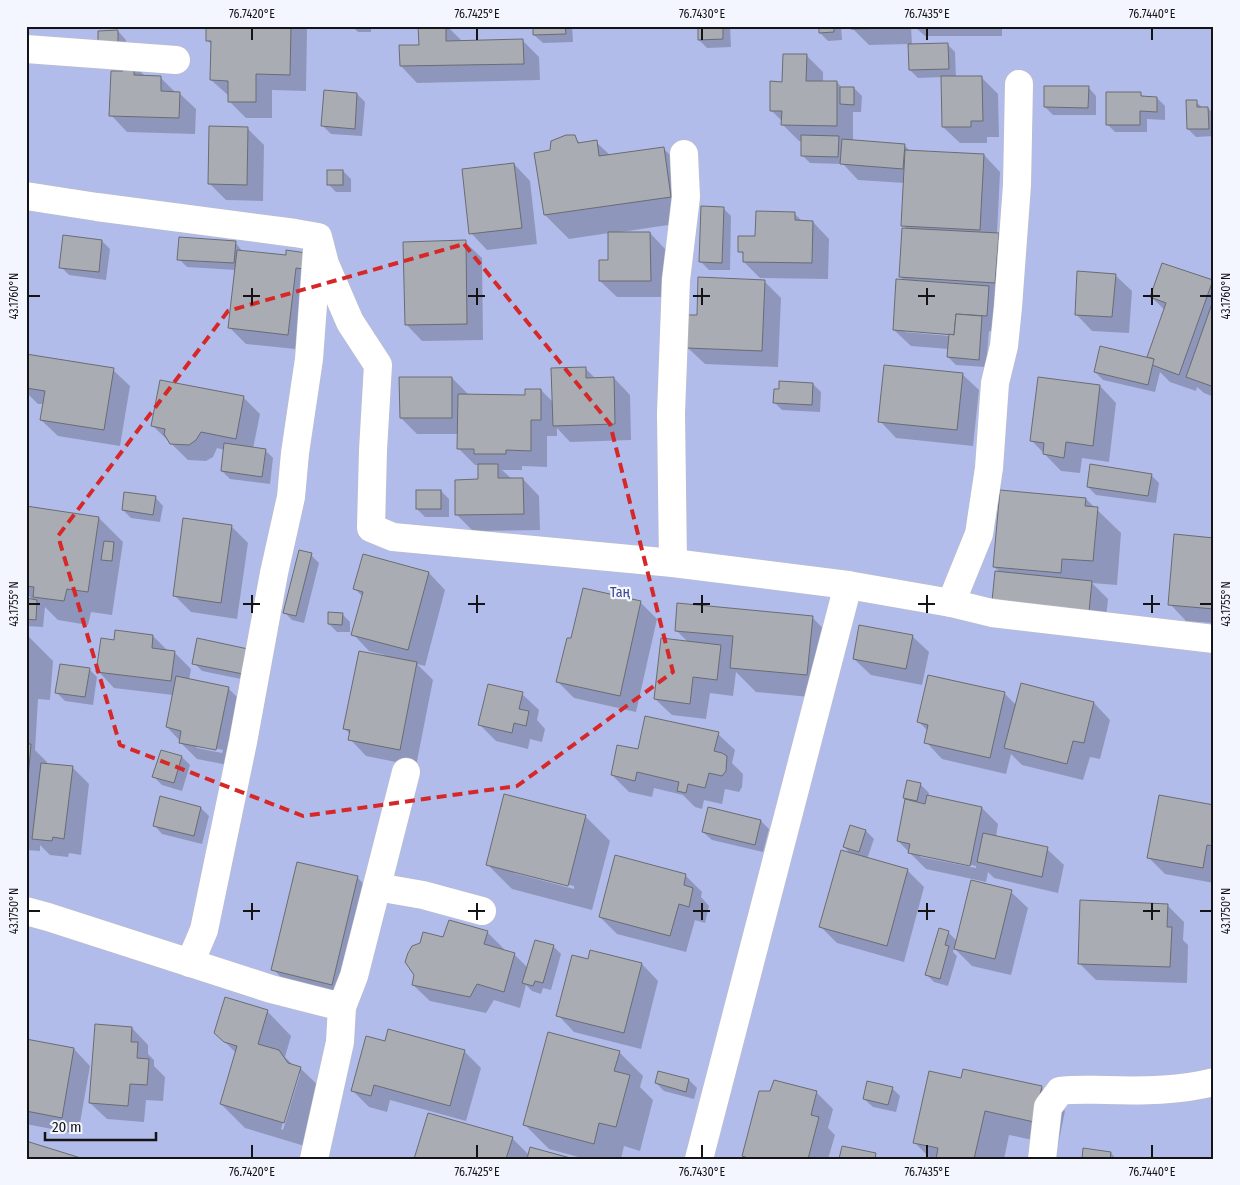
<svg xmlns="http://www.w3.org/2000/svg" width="1240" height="1185" viewBox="0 0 1240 1185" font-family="'Fira Sans Condensed',sans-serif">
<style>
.green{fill:#b2bcea}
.shadow{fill:#0003;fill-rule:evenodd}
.building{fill:#aaacb4;stroke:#6a6c73}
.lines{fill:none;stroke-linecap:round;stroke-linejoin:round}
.street-casing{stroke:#bbbdc5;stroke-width:29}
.street{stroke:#fff;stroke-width:28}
.marked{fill:none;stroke:#d62828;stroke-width:4;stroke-dasharray:10 6;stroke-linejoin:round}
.ticks{fill:none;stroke:#141417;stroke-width:2}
.labels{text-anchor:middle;stroke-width:4.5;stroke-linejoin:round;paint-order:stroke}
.park-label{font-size:14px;fill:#3f468e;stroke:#f4f6ff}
.neatline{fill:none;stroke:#141417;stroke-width:2}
.ticks-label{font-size:12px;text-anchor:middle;fill:#141417}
</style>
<rect width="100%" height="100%" fill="#e7e9f1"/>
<rect class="green" x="26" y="26" width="1188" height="1133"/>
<g class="shadow">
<polygon points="208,26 303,26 307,30 306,91 272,90 272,118 246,118 229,101 229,96 211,80 212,45 207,40"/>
<polygon points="352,26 371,26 371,32 358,32"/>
<polygon points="419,26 447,26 462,41 523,41 539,57 540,80 417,83 401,66 420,46"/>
<polygon points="534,26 572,26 573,42 543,43 534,35"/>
<polygon points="699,26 730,26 731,47 707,48 699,40"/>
<polygon points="820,26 841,26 842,40 828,41 820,33"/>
<polygon points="852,26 911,26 912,45 947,44 955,52 956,78 982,78 998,94 999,137 987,137 987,143 960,143 943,127 943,77 918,78 910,70 909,44 869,45 852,28"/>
<polygon points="914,26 1002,26 1002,36 925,36"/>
<polygon points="118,31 126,40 126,55 99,47"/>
<path d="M806 55 823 72V82H837L842 88H854L862 96 861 112H853V141L904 145 911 152 984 155 1000 172 997 234 1015 251 1003 332 989 331 986 367 956 365 948 357 949 349 911 346 894 330 905 281 900 277 907 229 903 225 905 183 858 180 843 164 810 163 802 155V141H799L782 124 783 122 771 110 783 83ZM905 330 950 333V336L905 332Z"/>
<polygon points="134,65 146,77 161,78 176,93 179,93 196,109 195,134 127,132 111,115 124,73"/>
<polygon points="1088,87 1096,96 1096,115 1053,115 1045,107"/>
<polygon points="357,94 365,102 362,136 331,134 323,126"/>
<polygon points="1140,94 1144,97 1157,98 1165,106 1165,120 1147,119 1147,132 1115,132 1107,124"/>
<polygon points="1196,102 1203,108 1208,108 1214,114 1214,136 1196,137 1188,129"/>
<polygon points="247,128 264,145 263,201 226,200 209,183"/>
<polygon points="574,137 581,144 596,142 611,156 663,148 688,173 695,221 621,232 621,233 650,233 666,250 667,297 617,297 600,281 610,261 609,233 569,239 545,215 552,151"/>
<polygon points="514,164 530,181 537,244 487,250 471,233"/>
<polygon points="343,171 351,179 351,192 336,192 328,184"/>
<polygon points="723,208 731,216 730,270 709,270 701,262"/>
<polygon points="794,213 803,222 813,222 829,239 828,279 760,278 744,262 744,255 740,251 756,237"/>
<polygon points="102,241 110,249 106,280 69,275 61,267"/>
<polygon points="235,242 243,252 287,257 305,254 305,350 246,344 229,327 236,270 187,267 179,259"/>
<polygon points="465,242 482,258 483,340 422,341 406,324"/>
<polygon points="1115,275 1132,291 1129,333 1092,331 1076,314"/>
<polygon points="764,281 781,298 778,367 705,364 688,348 698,316"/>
<polygon points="1212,282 1214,283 1214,397 1204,393 1197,387 1196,391 1170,382 1160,372 1155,392 1103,380 1095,372 1148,358 1165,310 1151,297"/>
<polygon points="26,358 113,370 130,386 120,446 58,436 41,420 44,404 38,404 26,392"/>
<polygon points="585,368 596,379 614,378 630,395 631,440 570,442 557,428 557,436 547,436 547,467 522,466 522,470 502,470 512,479 523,479 539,496 540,530 473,531 457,515 480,480 479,465 475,465 458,448 458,434 417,434 401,418 452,378 469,395 526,396 541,390 553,402"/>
<polygon points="962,374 979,390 973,446 896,438 880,421"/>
<polygon points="813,384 821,392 820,412 782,410 774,402"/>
<polygon points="1100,386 1116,403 1109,462 1082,458 1080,473 1061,471 1031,440"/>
<polygon points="243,397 260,414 253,449 265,450 273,458 270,484 230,479 222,471 225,450 217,448 213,457 206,461 188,460 153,426"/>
<polygon points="1151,475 1159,483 1156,503 1096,495 1088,487"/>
<polygon points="441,491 449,499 449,517 425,517 417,509"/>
<polygon points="155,497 163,506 160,522 131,518 123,510"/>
<polygon points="1086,499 1121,533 1117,585 1092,583 1108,599 1105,628 1000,572 994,567"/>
<polygon points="26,507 99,518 123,542 112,615 91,612 88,625 58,620 45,607 43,627 26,626 26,600 33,600 26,593"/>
<polygon points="231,526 248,543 237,619 191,612 174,595"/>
<polygon points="1214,539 1214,623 1186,621 1170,604"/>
<polygon points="311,555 319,563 304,623 292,620 284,612"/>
<polygon points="429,573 445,590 425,666 417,664 433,680 416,766 366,756 350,739 351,735 344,728 385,655 369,651 353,634 363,597 355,589"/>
<polygon points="641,603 657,619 636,712 574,698 558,682 572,640"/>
<polygon points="342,614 350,622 350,632 337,632 329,624"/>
<polygon points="812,617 836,642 831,699 756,692 736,672 733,696 710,693 706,719 672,715 655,699 688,642 676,630"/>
<polygon points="26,636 28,636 53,661 50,700 38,699 35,750 47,762 47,764 72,767 89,784 81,855 69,853 68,857 50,855 40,845 40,851 26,850"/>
<path d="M153 636 169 652H174L191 669 189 680 228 688 245 705 233 766 197 759 180 742V741L167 727 173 695 114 688 98 671 115 642ZM194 744 223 750 222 753 197 748Z"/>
<polygon points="912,636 929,652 922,685 871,675 854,659"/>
<polygon points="247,650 251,681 202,671 194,663"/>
<polygon points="89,669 97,677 93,705 65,701 57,693"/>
<polygon points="929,677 1005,694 1016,705 1022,684 1094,703 1110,720 1100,759 1090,757 1083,780 1022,765 1011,754 1006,774 942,759 926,742 928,731 919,722"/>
<polygon points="522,694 539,710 537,720 545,729 542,742 530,739 528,749 496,741 480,725"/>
<polygon points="718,734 735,750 732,763 743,774 742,787 739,792 725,789 722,804 704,800 702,809 695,807 683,795 654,788 652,797 629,792 612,775 639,750"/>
<polygon points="182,757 190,765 182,791 162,785 154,777"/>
<path d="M921 785 929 793 928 797 982 808 998 824 996 837 1047 849 1064 865 1058 893 994 878 988 872 986 882 926 869 898 841 907 800 904 797ZM918 854 976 866V868L921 857Z"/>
<path d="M505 795 586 817 610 841 592 910 512 889 487 864ZM514 871 574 886V889L514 873Z"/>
<polygon points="1214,806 1214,883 1165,874 1148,857"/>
<polygon points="201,808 209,816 202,844 162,834 154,825"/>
<polygon points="761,821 769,829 763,852 712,840 703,832"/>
<polygon points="866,831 874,839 867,859 907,870 924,887 904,962 837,943 821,927 852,855 844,847"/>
<polygon points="686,876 702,892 701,897 709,906 705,923 695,920 686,952 617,934 600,917"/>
<polygon points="357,877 381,902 356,1008 297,994 273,969"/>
<polygon points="1011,892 1028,908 1011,975 972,966 954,948 953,952 957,956 948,986 934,982 926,974 948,932 957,941"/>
<polygon points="1167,905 1184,922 1183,940 1188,945 1187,983 1096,980 1080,964"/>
<polygon points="487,932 504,949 503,951 514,954 528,968 553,946 561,954 551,990 543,988 541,994 532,991 526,985 520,1008 494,1000 486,1013 430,1001 413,985 444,939"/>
<polygon points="589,961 642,964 658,981 641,1049 574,1032 558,1015"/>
<path d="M267 1011 291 1036 285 1057 294 1066 300 1068 325 1092 308 1147 245 1128 221 1104 236 1053 216 1033ZM298 1072 300 1074 283 1130 281 1129Z"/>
<polygon points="132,1028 148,1045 148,1054 154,1060 154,1066 165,1077 163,1101 146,1100 144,1122 107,1119 90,1103"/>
<polygon points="26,1040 74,1049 90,1066 78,1134 26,1124"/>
<polygon points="386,1043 464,1051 481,1068 466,1121 390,1100 387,1112 369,1107 352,1090"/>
<polygon points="619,1052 643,1076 640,1087 653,1100 640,1151 624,1146 621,1159 586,1159 549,1149 525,1125"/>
<polygon points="962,1079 1041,1087 1065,1111 1058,1145 1009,1135 1004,1159 931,1159 914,1142"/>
<polygon points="689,1080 697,1088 694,1099 664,1091 656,1083"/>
<polygon points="892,1088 900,1096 896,1112 873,1107 864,1099"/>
<polygon points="817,1093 833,1109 828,1128 835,1135 828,1159 746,1159 743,1156"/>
<polygon points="512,1138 529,1155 569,1159 416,1159"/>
<polygon points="1111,1153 1116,1159 1083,1159"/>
</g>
<g class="building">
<polygon points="206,26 291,26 290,75 256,74 256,102 228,102 228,81 210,80 211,41 206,41"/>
<polygon points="418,26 446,26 446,41 523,39 524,64 400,66 399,45 419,45"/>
<polygon points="533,26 565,26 566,34 533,35"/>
<polygon points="698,26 723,26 723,39 698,40"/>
<polygon points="819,26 834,26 834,32 819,33"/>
<polygon points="851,26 895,26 896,28 851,29"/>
<polygon points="118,30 118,47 98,47 98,31"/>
<polygon points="948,43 949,69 909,70 908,44"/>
<polygon points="783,54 807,54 806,81 837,81 837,126 781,125 782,111 770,111 770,81 782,82"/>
<polygon points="123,63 134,63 134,75 161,76 161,91 180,92 179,118 109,116 111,71 123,71"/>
<polygon points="941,76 982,76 983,121 971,121 971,127 942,127"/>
<polygon points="1044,86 1089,86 1088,108 1044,107"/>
<polygon points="840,87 854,87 854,105 840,104"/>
<polygon points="324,90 357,93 355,129 321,126"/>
<polygon points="1106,92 1141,92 1141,96 1157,97 1157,112 1140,111 1140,125 1106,125"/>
<polygon points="1186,100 1197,100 1197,107 1208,107 1209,129 1187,129"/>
<polygon points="209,126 248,127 247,185 208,184"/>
<polygon points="566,135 575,135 578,143 597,140 599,156 664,147 671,197 544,215 534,153 550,150 551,141"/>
<polygon points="801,135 839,136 838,157 801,156"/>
<polygon points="842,139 905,144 903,169 840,164"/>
<polygon points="905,150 984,154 980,230 901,226"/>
<polygon points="514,163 522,228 469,234 462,169"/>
<rect x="327" y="170" width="16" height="15"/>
<polygon points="701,206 724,207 722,263 699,262"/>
<polygon points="756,211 795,212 795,220 813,221 812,263 743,262 743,252 738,252 738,236 755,236"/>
<polygon points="902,228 999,233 995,283 899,277"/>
<polygon points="608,232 650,232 651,281 599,281 599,260 608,260"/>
<polygon points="63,235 102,240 99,272 59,268"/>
<polygon points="179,237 236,241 234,263 177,260"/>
<polygon points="466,240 467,324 405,325 403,242"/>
<polygon points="237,250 286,255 286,250 306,253 304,269 296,268 288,335 228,328"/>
<polygon points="1162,263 1213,280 1179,375 1152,365 1154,359 1147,357 1166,303 1150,297"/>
<polygon points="1077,271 1116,274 1112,317 1075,315"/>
<polygon points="698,277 765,280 762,351 687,348 688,315 697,315"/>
<polygon points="896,279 989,286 987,316 956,314 954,335 893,330"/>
<polygon points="1214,298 1214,387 1186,377"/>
<polygon points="956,314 982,316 979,360 947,357 949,334 954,335"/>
<polygon points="1100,346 1154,359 1148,385 1094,372"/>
<polygon points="26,354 114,368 104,430 40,420 45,391 26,388"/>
<polygon points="884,365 963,373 957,430 878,422"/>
<polygon points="586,367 586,378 614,377 615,424 553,426 551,368"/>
<polygon points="399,377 452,377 452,418 400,418"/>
<polygon points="1038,377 1100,385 1093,446 1066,442 1064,458 1043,454 1044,443 1030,441"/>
<polygon points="160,380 244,396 236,439 201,432 196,440 189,445 170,444 164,434 165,429 151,426"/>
<polygon points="779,381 813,383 812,405 773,403 774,389 779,389"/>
<polygon points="525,389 541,389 541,420 531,420 531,451 506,450 506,454 474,454 474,449 457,449 458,394 525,395"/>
<polygon points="224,443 266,449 262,477 221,471"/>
<polygon points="478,464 498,464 498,478 523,478 524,514 455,515 455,480 478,479"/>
<polygon points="1090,464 1152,474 1148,496 1087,487"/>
<rect x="416" y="490" width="25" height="19"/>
<polygon points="1000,490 1086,498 1085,506 1098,507 1093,561 1062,559 1061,573 993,567"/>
<polygon points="124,492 156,496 153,515 122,510"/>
<polygon points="26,506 99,517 88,592 67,589 64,601 33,597 34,587 26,586"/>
<polygon points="183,518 232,525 221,603 173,596"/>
<polygon points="1174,534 1214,538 1214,609 1168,605"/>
<polygon points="104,541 114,542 112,561 101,560"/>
<polygon points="299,550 312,553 296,616 283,613"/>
<polygon points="363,554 429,572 408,650 351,635 363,592 353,589"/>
<polygon points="995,571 1092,581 1089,612 992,601"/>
<polygon points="583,588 641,601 620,696 556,682 567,638 571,638"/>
<polygon points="26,598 37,600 36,620 26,619"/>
<polygon points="677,603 813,616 807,675 730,668 733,636 675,631"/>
<polygon points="328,612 343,613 342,625 328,624"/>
<polygon points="859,625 913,635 906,669 853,659"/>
<polygon points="115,630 153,635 152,648 175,651 171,681 96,672 101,638 114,640"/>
<polygon points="197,638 248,649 243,674 192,664"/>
<polygon points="661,638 721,645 717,680 693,677 690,704 654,699"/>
<polygon points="359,651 417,662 400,750 348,740 350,730 343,729"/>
<polygon points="60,664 90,668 85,697 55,693"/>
<polygon points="928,675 1005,692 990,758 924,743 928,725 917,722"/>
<polygon points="176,676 229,687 216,750 179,743 181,731 166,727"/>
<polygon points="1021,683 1094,702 1084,743 1073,741 1067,764 1004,748"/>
<polygon points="488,684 523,692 519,709 529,711 526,726 514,723 512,733 478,725"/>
<polygon points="645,716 719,732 714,751 722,753 727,756 726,771 722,776 709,773 705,788 688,784 686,793 677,791 679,782 637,772 635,781 611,775 617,745 638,749"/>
<polygon points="26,744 31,744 26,801"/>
<polygon points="161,750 182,756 174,783 152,777"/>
<polygon points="41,763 73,766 64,839 53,837 52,841 32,839"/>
<polygon points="907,780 921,783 917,801 903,798"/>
<polygon points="504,794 586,815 568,886 486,865"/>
<polygon points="927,795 982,807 970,866 908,853 910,844 897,841 905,799 925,804"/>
<polygon points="1159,795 1214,805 1214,846 1207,845 1203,868 1147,858"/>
<polygon points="160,796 201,807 194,836 153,826"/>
<polygon points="708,807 761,820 755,845 702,832"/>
<polygon points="850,825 866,830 859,852 843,847"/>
<polygon points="983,833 1048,847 1042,877 977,862"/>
<polygon points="841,850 908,869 887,946 819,927"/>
<polygon points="615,855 686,874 684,885 693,888 689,907 679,904 670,936 599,917"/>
<polygon points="297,862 358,876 332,985 271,970"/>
<polygon points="971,880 1012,890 995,959 954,949"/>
<polygon points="1080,900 1168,904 1167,927 1172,927 1170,967 1078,964"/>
<polygon points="449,920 488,931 484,944 515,953 504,992 477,984 470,997 412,985 414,975 405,962 408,953 412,946 420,943 423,932 443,937"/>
<polygon points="939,928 949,931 945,945 949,946 940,979 925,975"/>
<polygon points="535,940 554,945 543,983 535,981 533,986 522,983"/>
<polygon points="590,950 642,963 624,1033 556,1016 572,955 588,959"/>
<polygon points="225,997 268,1010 258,1044 279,1050 288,1063 301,1067 284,1123 220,1104 237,1046 224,1042 214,1033"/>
<polygon points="95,1024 132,1027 131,1042 138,1042 137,1058 149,1059 147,1085 130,1084 128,1106 89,1103"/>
<polygon points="388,1029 465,1050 450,1106 374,1085 371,1096 351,1091 366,1036 385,1041"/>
<polygon points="548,1032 620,1051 614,1071 630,1075 616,1127 599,1123 594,1144 523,1125"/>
<polygon points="26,1039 74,1048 62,1118 26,1111"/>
<polygon points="963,1069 1042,1086 1034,1122 985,1111 974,1159 936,1159 938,1148 913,1143 929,1071 961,1078"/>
<polygon points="658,1071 689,1079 686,1092 655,1083"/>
<polygon points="774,1080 817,1091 811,1115 819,1117 808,1159 751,1159 742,1156 759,1091 770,1091"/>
<polygon points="867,1081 893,1087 888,1105 863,1099"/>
<polygon points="428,1113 513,1137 506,1159 414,1159"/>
<polygon points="26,1141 84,1159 26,1159"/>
<polygon points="842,1146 876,1153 875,1159 839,1159"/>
<polygon points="530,1147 574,1159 527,1159"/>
<polygon points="1083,1148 1111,1152 1110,1159 1082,1159"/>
</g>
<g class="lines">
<g class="street-casing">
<g id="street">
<polyline points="26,49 176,60"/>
<polyline points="26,196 97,207 295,233 318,237 325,264 350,322 378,365 373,450 371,528 393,537 673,563 848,585 951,603 992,613 1214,639"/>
<polyline points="673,563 671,413 676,280 686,197 684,154"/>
<polyline points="951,603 979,534 989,468 995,383 1004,346 1008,307 1017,185 1019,84"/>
<polyline points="377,887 423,895 482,911"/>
<polyline points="26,911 48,917 271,989 342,1007 354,976 406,772"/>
<polyline points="190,963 204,930 243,742 274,573 291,497 295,453 309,359 317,250"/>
<polyline points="314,1159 340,1042 342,1007"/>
<polyline points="699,1159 848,585"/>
<path d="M1042 1159 1048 1107 1060 1091C1075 1089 1090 1090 1106 1090 1142 1091 1179 1091 1214 1082"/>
</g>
</g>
<use href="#street" class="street"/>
</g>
<path class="marked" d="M464 244 610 424 673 672 517 786 303 816 120 745 58 536 228 311Z"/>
<path class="ticks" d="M252 28V40M477 28V40M702 28V40M927 28V40M1152 28V40M252 288V305M477 288V305M702 288V305M927 288V305M1152 288V305M28 296H40M243 296H260M468 296H485M693 296H710M918 296H935M1143 296H1160M1200 296H1212M252 595V613M477 595V613M702 595V613M927 595V613M1152 595V613M28 604H40M243 604H260M468 604H485M693 604H710M918 604H935M1143 604H1160M1200 604H1212M252 903V920M477 903V920M702 903V920M927 903V920M1152 903V920M28 911H40M243 911H260M468 911H485M693 911H710M918 911H935M1143 911H1160M1200 911H1212M252 1145V1158M477 1145V1158M702 1145V1158M927 1145V1158M1152 1145V1158"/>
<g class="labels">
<g class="park-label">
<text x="620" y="597">Таң</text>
</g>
</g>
<rect width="1240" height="1185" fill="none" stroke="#f4f6ff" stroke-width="55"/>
<path d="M45 1132v8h111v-8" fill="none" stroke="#141417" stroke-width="2.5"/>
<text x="52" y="1132" font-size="15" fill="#141417" stroke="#f4f6ff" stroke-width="4" paint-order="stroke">20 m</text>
<rect x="28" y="28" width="1184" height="1130" class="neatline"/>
<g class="ticks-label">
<text x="252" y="18">76.7420°E</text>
<text x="477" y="18">76.7425°E</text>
<text x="702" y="18">76.7430°E</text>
<text x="927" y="18">76.7435°E</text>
<text x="1152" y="18">76.7440°E</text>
<text transform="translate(14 296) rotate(-90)" y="4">43.1760°N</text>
<text transform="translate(1226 296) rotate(-90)" y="4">43.1760°N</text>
<text transform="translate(14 604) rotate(-90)" y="4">43.1755°N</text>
<text transform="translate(1226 604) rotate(-90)" y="4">43.1755°N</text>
<text transform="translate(14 911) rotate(-90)" y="4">43.1750°N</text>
<text transform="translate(1226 911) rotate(-90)" y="4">43.1750°N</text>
<text x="252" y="1176">76.7420°E</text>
<text x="477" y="1176">76.7425°E</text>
<text x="702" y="1176">76.7430°E</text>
<text x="927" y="1176">76.7435°E</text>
<text x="1152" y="1176">76.7440°E</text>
</g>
</svg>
